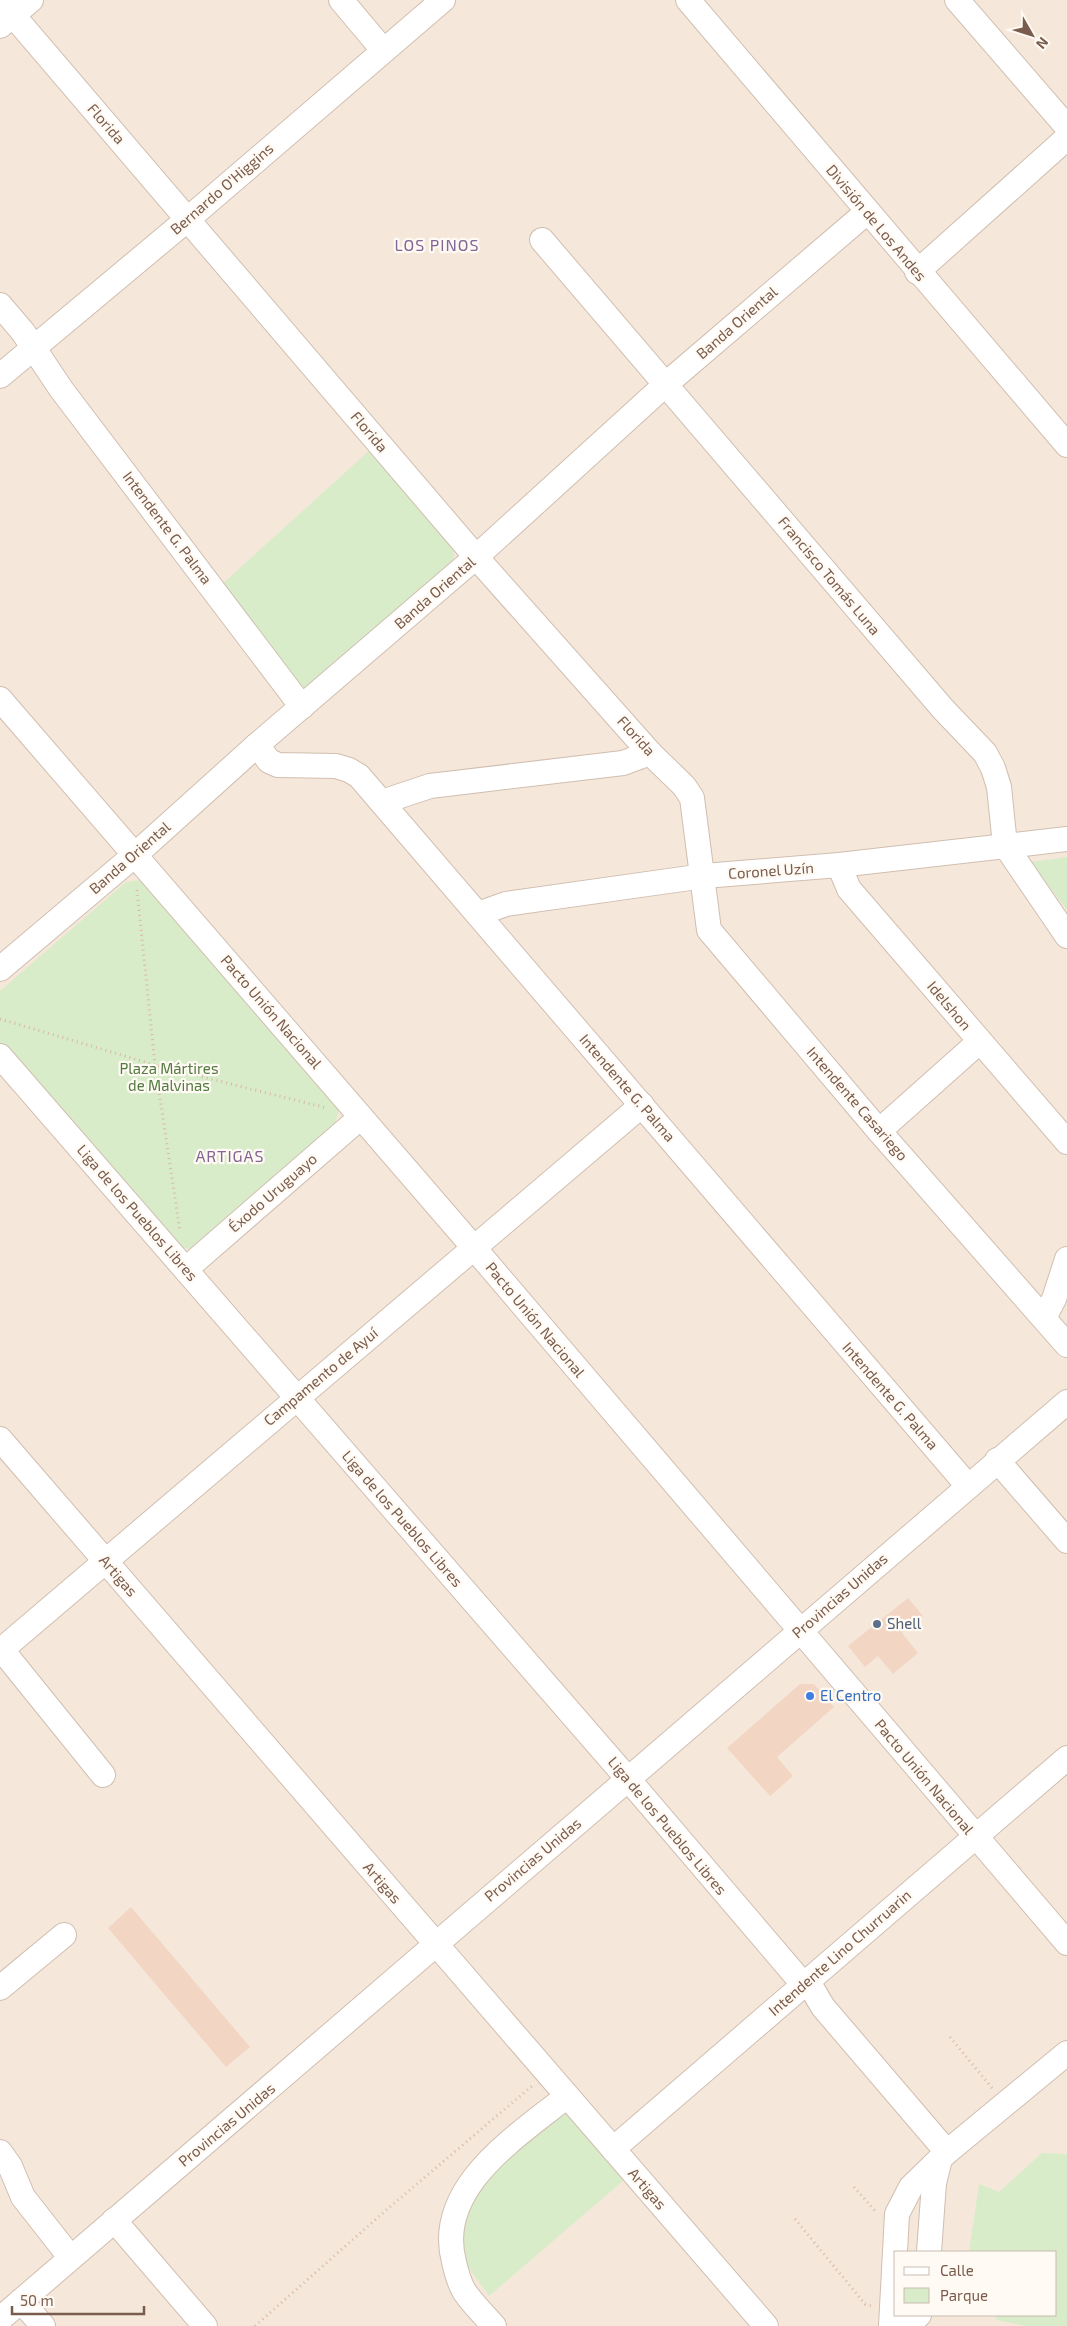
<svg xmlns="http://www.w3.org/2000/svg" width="1067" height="2326" viewBox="0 0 1067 2326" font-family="'Exo 2',sans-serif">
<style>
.residential{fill:#f5e8da;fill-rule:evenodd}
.green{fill:#d8ecc9}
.building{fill:#f3d5c3}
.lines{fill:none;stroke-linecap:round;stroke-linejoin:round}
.minor-casing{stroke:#d1beb0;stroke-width:26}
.path{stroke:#d9b8a5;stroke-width:3;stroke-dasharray:1 4;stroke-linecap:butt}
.minor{stroke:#fff;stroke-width:24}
.service-dot{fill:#5c6f8a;stroke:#fffaf3;stroke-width:2}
.shop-dot{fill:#3f7fe0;stroke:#fffaf3;stroke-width:2}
.labels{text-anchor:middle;stroke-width:4.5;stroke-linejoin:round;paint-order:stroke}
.street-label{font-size:15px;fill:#7a5c4d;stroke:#fffaf3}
.park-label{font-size:15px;fill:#537a41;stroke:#fffaf3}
.service-label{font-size:15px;fill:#4e5e75;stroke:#fffaf3;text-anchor:start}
.shop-label{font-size:15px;fill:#366cbe;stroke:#fffaf3;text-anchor:start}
.neighbourhood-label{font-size:16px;letter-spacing:1px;fill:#846695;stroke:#fffaf3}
</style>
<rect width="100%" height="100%" fill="#fdf6ec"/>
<path class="residential" d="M0 0H1067V2326H0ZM896 2252H1056V2315H896Z"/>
<g class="green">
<polygon points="371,449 454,546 454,561 310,690 298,686 221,585"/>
<polygon points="1067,857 1067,910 1031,862"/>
<polygon points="140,880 339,1109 335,1124 189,1249 173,1245 0,1047 0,991 126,882"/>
<polygon points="564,2111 624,2180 489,2296 464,2261 460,2239 466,2212 494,2169"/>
<polygon points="1042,2153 1067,2154 1067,2326 1026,2326 997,2320 994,2315 1056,2315 1056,2252 969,2252 979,2184 999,2192"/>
</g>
<g class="building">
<polygon points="908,1598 923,1616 902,1633 918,1653 893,1674 878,1656 865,1667 848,1646"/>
<polygon points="800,1684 814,1684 834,1707 777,1757 793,1776 770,1796 727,1748"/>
<polygon points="131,1907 250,2047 226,2067 108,1928"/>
</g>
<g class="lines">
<g class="minor-casing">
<g id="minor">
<polyline points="0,0 476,557 650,753 684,786 692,798 709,930 879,1131 1067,1345"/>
<polyline points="341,0 383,50"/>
<polyline points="688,0 1067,445"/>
<polyline points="957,0 1067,127"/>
<polyline points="0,26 31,0"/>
<polyline points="542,240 943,709 985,753 993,768 999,787 1005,845 1067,936"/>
<polyline points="917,272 1067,138"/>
<polyline points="0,305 23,332 61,389 302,707"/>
<polyline points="0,376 188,219 443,0"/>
<polyline points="0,699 475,1249 1067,1943"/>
<polyline points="257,745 269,761 278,765 336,766 349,770 359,776 968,1486"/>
<polyline points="382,802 430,786 623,763 650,753"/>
<polyline points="839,865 849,889 1067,1142"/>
<polyline points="478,914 506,904 704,876 839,865 1067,839"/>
<polyline points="0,969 136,854 257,745 476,557 666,384 867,212"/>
<polyline points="0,1056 628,1779 803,1984"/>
<polyline points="879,1131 979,1042"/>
<polyline points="186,1269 361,1117"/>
<polyline points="1044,1318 1054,1299 1067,1259"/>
<polyline points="0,1439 766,2326"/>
<polyline points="997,1460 1067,1541"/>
<polyline points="2,1650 103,1775"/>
<polyline points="0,1651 642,1105"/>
<polyline points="807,1980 823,2007 947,2152"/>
<polyline points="0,1988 64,1935"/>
<polyline points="613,2149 1067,1758"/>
<polyline points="0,2152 10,2166 23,2197 70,2257"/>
<polyline points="114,2220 205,2326"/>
<polyline points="929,2252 934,2183 940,2159"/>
<polyline points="21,2301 43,2326"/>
<polyline points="0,2319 1067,1402"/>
<path d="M494 2326C484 2315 472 2303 464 2291 459 2282 456 2271 454 2262 434 2187 518 2136 567 2096"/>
<polyline points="891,2326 897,2214 911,2187 947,2152 1067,2053"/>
<polyline points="907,2326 919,2315"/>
</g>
</g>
<g class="path">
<polyline points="137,890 155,1065 180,1231"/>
<polyline points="0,1019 155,1065 327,1108"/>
<polyline points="950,2037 992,2088"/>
<polyline points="854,2187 877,2213"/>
<polyline points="795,2219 865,2304 872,2306"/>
<polyline points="255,2326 384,2212 532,2086"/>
</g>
<use href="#minor" class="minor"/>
</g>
<circle class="service-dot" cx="877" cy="1624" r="5"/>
<circle class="shop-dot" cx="810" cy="1696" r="5"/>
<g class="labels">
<g class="street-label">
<text transform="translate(106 124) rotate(49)" y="5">Florida</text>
<text transform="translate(222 189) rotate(-41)" y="5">Bernardo O'Higgins</text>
<text transform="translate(876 223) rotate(50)" y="5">División de Los Andes</text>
<text transform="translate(737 323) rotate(-41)" y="5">Banda Oriental</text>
<text transform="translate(369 432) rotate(50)" y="5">Florida</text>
<text transform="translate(167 528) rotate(53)" y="5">Intendente G. Palma</text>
<text transform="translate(829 576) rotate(50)" y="5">Francisco Tomás Luna</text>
<text transform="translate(435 593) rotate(-41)" y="5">Banda Oriental</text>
<text transform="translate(636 736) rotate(48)" y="5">Florida</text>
<text transform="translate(130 858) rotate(-41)" y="5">Banda Oriental</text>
<text transform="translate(771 871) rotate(-4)" y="5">Coronel Uzín</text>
<text transform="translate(949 1006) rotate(50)" y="5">Idelshon</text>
<text transform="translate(271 1012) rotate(49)" y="5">Pacto Unión Nacional</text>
<text transform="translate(627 1088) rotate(49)" y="5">Intendente G. Palma</text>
<text transform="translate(857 1104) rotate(49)" y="5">Intendente Casariego</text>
<text transform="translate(273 1193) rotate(-41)" y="5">Éxodo Uruguayo</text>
<text transform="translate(137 1213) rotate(49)" y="5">Liga de los Pueblos Libres</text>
<text transform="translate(535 1320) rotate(50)" y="5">Pacto Unión Nacional</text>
<text transform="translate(321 1377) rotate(-40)" y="5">Campamento de Ayuí</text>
<text transform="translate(890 1396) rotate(49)" y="5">Intendente G. Palma</text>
<text transform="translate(402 1519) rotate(49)" y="5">Liga de los Pueblos Libres</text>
<text transform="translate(118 1576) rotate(49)" y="5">Artigas</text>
<text transform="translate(840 1596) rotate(-41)" y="5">Provincias Unidas</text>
<text transform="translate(924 1777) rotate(50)" y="5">Pacto Unión Nacional</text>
<text transform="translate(667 1826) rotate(50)" y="5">Liga de los Pueblos Libres</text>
<text transform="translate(533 1860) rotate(-40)" y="5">Provincias Unidas</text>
<text transform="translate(382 1883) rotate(49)" y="5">Artigas</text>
<text transform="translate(840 1953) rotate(-41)" y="5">Intendente Lino Churruarin</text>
<text transform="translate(227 2125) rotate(-40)" y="5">Provincias Unidas</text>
<text transform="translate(647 2189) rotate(49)" y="5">Artigas</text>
</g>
<g class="park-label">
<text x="169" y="1074">Plaza Mártires<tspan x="169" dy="17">de Malvinas</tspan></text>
</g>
<g class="service-label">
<text x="887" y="1629">Shell</text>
</g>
<g class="shop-label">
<text x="820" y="1701">El Centro</text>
</g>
<g class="neighbourhood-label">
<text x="437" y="251">LOS PINOS</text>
<text x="230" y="1162">ARTIGAS</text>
</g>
</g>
<rect x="894" y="2251" width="162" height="65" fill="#fffaf3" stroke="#cabbb1"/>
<rect x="904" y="2267" width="25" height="8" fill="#ffffff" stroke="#cabbb1"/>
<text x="940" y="2276" font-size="15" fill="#7a5c4d">Calle</text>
<rect x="904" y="2288" width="25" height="15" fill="#d8ecc9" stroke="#cabbb1"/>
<text x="940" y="2301" font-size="15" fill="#7a5c4d">Parque</text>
<g transform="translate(1032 35) rotate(129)" stroke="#fffaf3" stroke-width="4" paint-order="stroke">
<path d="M0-4L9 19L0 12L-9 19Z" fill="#7a5c4d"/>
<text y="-8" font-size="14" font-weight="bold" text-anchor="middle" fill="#7a5c4d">N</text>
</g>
<path d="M12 2306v8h132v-8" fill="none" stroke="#7a5c4d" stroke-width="2.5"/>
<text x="20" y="2306" font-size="15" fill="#7a5c4d" stroke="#fffaf3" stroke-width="4" paint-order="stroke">50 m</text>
</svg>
